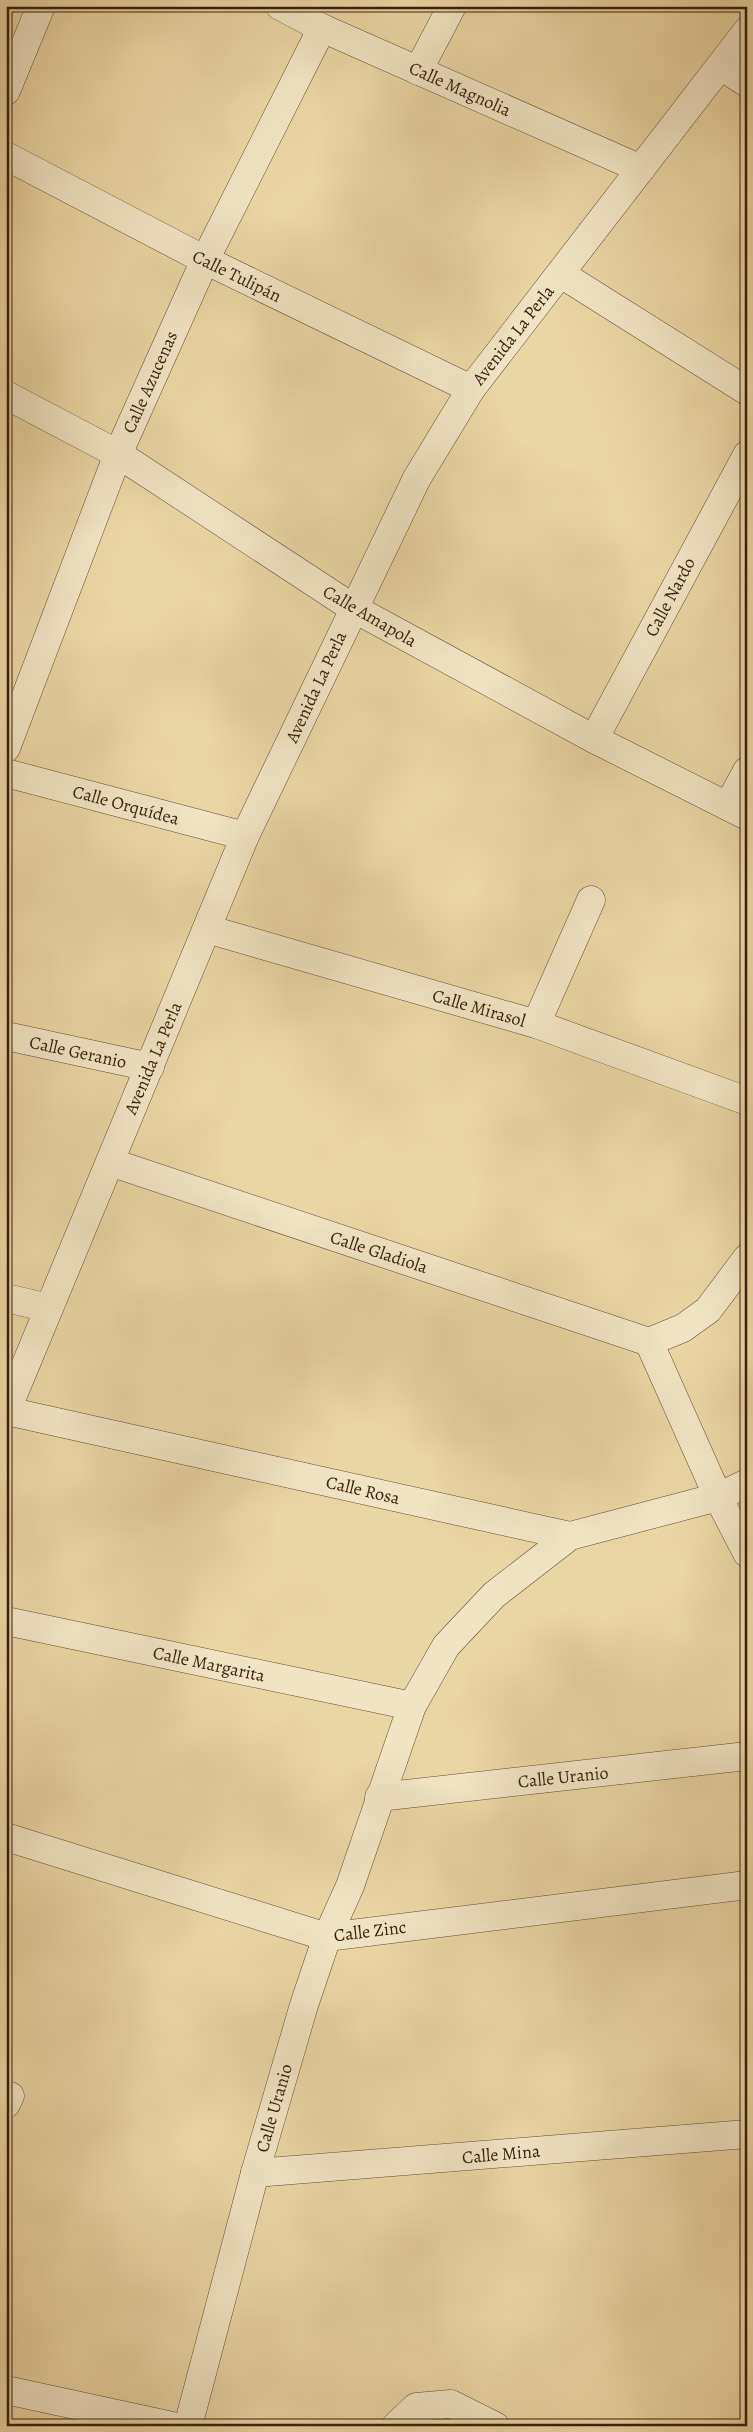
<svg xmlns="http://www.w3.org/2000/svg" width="753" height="2432" viewBox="0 0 753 2432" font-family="Alegreya,serif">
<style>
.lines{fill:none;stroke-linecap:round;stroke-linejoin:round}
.minor-casing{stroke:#664c34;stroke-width:29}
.tertiary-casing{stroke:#664c34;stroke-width:29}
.minor{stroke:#f1e4c4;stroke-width:28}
.tertiary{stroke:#f1e4c4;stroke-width:28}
.labels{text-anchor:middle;stroke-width:5;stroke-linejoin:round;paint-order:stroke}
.street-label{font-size:18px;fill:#3a1e0f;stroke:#f1e4c4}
</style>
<rect width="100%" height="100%" fill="#ead6a4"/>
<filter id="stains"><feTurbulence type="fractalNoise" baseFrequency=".004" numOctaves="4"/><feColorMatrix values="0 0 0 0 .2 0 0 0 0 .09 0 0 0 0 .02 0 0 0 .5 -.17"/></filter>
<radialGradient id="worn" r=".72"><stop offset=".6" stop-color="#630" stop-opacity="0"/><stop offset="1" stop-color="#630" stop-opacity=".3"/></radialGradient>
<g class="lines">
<g class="minor-casing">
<g id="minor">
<polyline points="280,6 322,28 641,169"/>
<polyline points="721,66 747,83"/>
<polyline points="418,71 452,6"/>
<polyline points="6,91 41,6"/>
<polyline points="6,156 205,260 471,389"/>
<polyline points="561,274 747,391"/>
<polyline points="6,395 118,454 353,608 594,739 747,816"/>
<polyline points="594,739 747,455"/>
<polyline points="6,748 118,454 205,260 322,28"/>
<polyline points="6,773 245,836"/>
<polyline points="728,806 747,771"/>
<polyline points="207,929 536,1024 747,1101"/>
<polyline points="536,1024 591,900"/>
<polyline points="6,1036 150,1067"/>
<polyline points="110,1162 649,1342"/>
<polyline points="6,1298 49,1308"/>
<polyline points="649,1342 718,1497 747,1553"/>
<polyline points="649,1342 683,1328 708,1310 747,1258"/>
<polyline points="7,1411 570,1536 718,1497 747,1483"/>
<polyline points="6,1621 412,1706"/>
<polyline points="379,1797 747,1756"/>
<polyline points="6,1837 327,1937 747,1885"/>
<polyline points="6,2104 10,2096"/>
<polyline points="255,2173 747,2134"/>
<polyline points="6,2390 172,2426"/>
<polyline points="188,2426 255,2173 304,2005 327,1937 350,1886 412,1706 446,1646 494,1595 570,1536"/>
<polyline points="396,2426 416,2407 451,2404 495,2426"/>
</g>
</g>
<g class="tertiary-casing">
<polyline id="tertiary" points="6,1412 245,836 417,478 471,389 747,31"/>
</g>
<use href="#minor" class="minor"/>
<use href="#tertiary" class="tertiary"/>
</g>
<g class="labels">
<g class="street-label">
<text transform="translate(460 89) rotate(24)" y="6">Calle Magnolia</text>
<text transform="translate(237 276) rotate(26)" y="6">Calle Tulipán</text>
<text transform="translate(513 335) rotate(-52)" y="6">Avenida La Perla</text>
<text transform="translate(150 382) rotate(-66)" y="6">Calle Azucenas</text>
<text transform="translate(670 597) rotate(-62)" y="6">Calle Nardo</text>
<text transform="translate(370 616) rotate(30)" y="6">Calle Amapola</text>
<text transform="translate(316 687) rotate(-65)" y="6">Avenida La Perla</text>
<text transform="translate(126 805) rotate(15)" y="6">Calle Orquídea</text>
<text transform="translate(479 1008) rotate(16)" y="6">Calle Mirasol</text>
<text transform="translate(78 1052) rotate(12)" y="6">Calle Geranio</text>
<text transform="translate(153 1058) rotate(-67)" y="6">Avenida La Perla</text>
<text transform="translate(379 1252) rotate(18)" y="6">Calle Gladiola</text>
<text transform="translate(363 1490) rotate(13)" y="6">Calle Rosa</text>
<text transform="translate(209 1664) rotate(12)" y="6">Calle Margarita</text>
<text transform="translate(563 1777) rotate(-6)" y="6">Calle Uranio</text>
<text transform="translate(370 1931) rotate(-7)" y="6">Calle Zinc</text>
<text transform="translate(274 2108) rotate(-74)" y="6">Calle Uranio</text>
<text transform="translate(501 2154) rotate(-5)" y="6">Calle Mina</text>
</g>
</g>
<rect width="753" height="2432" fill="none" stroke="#ead6a4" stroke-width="25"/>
<rect x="8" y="8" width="738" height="2417" fill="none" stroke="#3a1e0f" stroke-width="2.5"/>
<rect x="12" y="12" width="728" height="2407" fill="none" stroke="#3a1e0f"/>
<rect width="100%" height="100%" filter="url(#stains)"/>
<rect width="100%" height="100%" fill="url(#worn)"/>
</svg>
